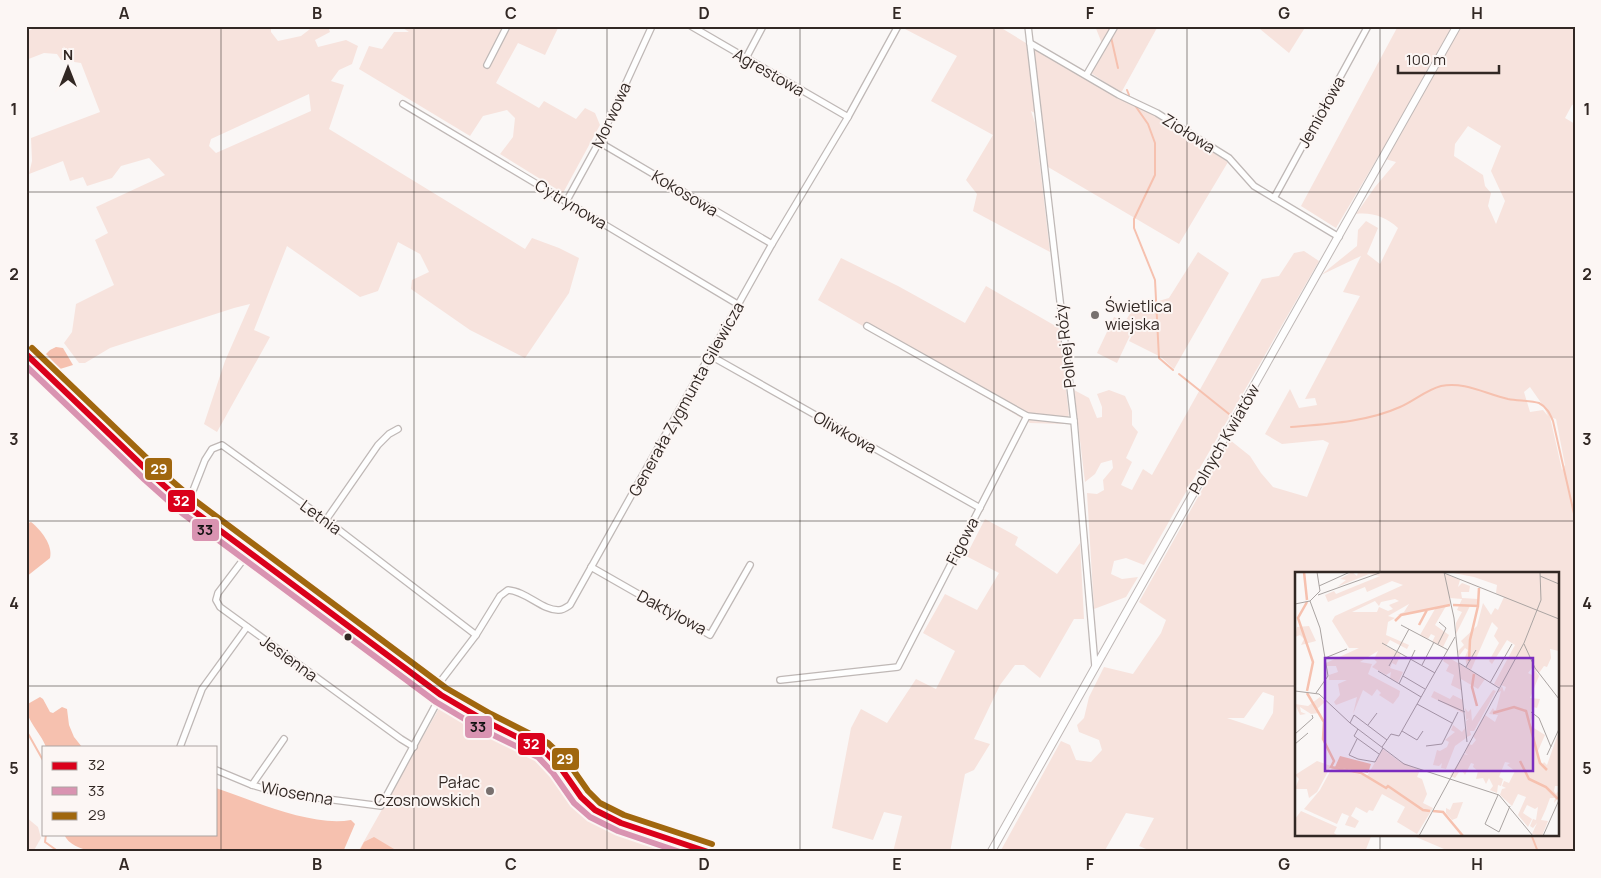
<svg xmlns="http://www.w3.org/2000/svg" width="1601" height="878" viewBox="0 0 1601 878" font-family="Manrope,sans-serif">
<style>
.green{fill:#f7e3dd;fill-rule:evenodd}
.water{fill:#f6c1af}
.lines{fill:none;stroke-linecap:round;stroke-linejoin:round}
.stream{stroke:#f6c1af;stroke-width:2}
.minor-casing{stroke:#bfb8b6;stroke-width:8}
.tertiary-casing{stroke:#bfb8b6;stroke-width:9}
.minor{stroke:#fefefe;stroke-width:5.5}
.tertiary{stroke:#fefefe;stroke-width:7}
.bus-1-casing{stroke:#fcf6f4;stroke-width:10}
.bus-2-casing{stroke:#fcf6f4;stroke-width:10}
.bus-3-casing{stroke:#fcf6f4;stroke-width:10}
.bus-1{stroke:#da001b;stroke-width:6}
.bus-2{stroke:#d993b1;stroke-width:6}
.bus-3{stroke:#a0670e;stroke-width:6}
.grid{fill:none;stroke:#322824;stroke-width:1;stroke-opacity:0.55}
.poi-dot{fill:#78706e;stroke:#fcf6f4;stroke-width:2}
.bus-dot{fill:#322824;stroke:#fcf6f4;stroke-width:2}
.labels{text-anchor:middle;stroke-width:4;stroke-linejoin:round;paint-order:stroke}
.street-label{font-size:16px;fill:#322824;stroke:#fcf6f4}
.poi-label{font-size:16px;fill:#322824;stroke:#fcf6f4;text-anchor:start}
.inset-river{fill:none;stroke:#f6c1af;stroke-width:2.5}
.inset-road{fill:none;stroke:#aaa4a2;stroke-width:1}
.view{fill:#7b2cbf;fill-opacity:0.15;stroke:#7b2cbf;stroke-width:2.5}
.inset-edge{fill:none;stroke:#322824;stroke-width:2.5}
.line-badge{stroke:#fcf6f4;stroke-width:2}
.badge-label{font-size:14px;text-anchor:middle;font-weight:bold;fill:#fff}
.pale-badge-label{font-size:14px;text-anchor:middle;font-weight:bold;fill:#111}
.neatline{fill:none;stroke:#322824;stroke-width:2}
.grid-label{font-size:16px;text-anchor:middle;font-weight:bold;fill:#322824}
</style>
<rect width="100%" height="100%" fill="#faf7f6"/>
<g class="green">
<path d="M39 26H271V32L278 41 301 36 314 26H328L330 32 315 40 318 47 346 40 358 46 352 64 339 70 331 81 344 85 329 129 525 249 532 238 559 248 579 258 569 293 525 358 470 330 411 289 412 280 429 272 420 254 398 242 378 291 360 297 287 246 254 330 270 337 217 432 204 424 225 361 250 304 234 308 110 348 85 363H79L64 343 72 332 76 304 114 285 95 240 108 233 96 207 165 175 149 158 121 166 112 178 87 186 83 177 70 181 63 161 29 174 32 161 31 138 100 112 81 63 61 60 57 54 44 53 26 60V32ZM309 94 311 111 216 153 209 146 211 139Z"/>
<polygon points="400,26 559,26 545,55 518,43 496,83 539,108 544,101 576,119 585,108 595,113 600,125 563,193 500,154 513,137 515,118 507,110 483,116 470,136 359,69 369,46 382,49 394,32 409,32"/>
<polygon points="906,26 998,26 1117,98 1153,114 1228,162 1179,244 1048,167 1042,117 1031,111 1035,123 1050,252 973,211 977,194 966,180 993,135 931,101 957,56 905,29"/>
<polygon points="1095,26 1158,26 1121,93 1091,73 1105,51"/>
<polygon points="1261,26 1306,26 1289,53 1260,29"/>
<path d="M1398 26H1575V104L1572 105 1565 118 1575 124V514L1573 517 1575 530V852H1451L1409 834H1557V573H1296V834H1372L1365 852H1153L1139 846 1154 818 1126 813 1104 852H1000L1061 741 1070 745 1076 760 1091 762 1102 750 1099 740 1079 732 1077 725 1084 718 1089 697 1104 667 1133 674 1161 633 1166 620 1139 602 1230 440 1250 456 1261 473 1273 487 1307 497 1329 443 1323 440 1282 444 1265 434 1290 389 1299 408 1317 405 1315 398 1305 399 1360 296 1343 292 1361 256 1321 275 1357 246 1358 230 1366 221 1378 228 1367 254 1380 264 1398 228C1386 217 1372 212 1356 214L1375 187 1396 162 1378 157 1336 228 1301 206ZM1468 126 1501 146 1491 171 1505 201 1496 224 1488 206 1491 193 1485 186 1483 175 1454 156 1455 144ZM1530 387 1544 407 1548 416 1543 410 1530 412 1524 392ZM1550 417 1556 419 1565 465 1562 470ZM1263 692 1274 696 1273 713 1263 730 1227 718H1244Z"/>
<polygon points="1304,251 1319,261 1144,565 1126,558 1114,561 1111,574 1122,579 1138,577 1126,597 1094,609 1087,493 1097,494 1104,490 1103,480 1113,468 1112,460 1101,463 1095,474 1085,482 1074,390 1089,398 1097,418 1102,417 1102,407 1097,394 1109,390 1125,396 1132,411 1132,425 1138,432 1126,458 1132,462 1121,485 1132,490 1143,469 1152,475 1262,279 1279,276 1294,253"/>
<polygon points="1198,252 1229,273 1174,369 1161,357 1129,341 1137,326 1126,320 1136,304 1148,304 1169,298"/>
<polygon points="841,258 898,286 965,323 986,286 1059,328 1069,415 1064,424 1030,423 818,300"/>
<polygon points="1114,317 1134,327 1117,363 1097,353"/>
<polygon points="985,519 1018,537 1015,545 1057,574 1080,543 1084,619 1074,619 1040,678 1024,665 1015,665 1000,685 974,739 990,744 974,770 965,774 950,852 893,852 902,816 884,812 873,840 832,828 851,728 861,709 887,723 916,679 936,689 955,651 923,633 945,594 977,610 999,573 966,556"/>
<polygon points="442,703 528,748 547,762 572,800 597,820 648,840 690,852 358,852"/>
<polygon points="26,817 38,827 41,838 33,852 26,852"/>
</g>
<g class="water">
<polygon points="56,347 63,348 73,365 60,369 46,354 50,350"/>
<path d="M31 522C41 530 53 545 50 558L26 577V524Z"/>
<path d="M40 697 43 699 50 712 53 713 62 707 67 709 69 725 74 737 82 747H46C40 731 26 721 26 705Z"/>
<path d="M216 788C254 801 312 827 351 820L355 824 343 852H91C81 848 68 845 64 834H216Z"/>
<polygon points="374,837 394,849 394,852 359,852 364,842"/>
</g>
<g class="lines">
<g class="stream">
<polyline points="1108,26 1110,32"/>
<polyline points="1111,37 1118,68"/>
<polyline points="1127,90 1129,95"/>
<polyline points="1134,104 1148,124 1155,143 1155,175 1134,219 1134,228 1155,280 1159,358 1173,370"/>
<polyline points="1179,374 1229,414"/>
<path d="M1291 427C1327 424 1367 422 1400 407 1414 401 1426 390 1441 386 1464 381 1486 394 1508 399 1518 401 1530 400 1539 403 1547 407 1550 414 1553 421L1575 518"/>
<polyline points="26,730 44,762"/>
<polyline points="46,834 45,842 59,852"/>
<polyline points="1531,834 1538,852"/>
</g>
<g class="minor-casing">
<g id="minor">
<polyline points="691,26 848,117"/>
<polyline points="1028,26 1074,421 1095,666"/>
<polyline points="1030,43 1119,95 1157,113 1229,158 1254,186 1339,237"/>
<polyline points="746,58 763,26"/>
<polyline points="487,65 507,26"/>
<polyline points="1087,74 1115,26"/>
<polyline points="403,104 739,305"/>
<polyline points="599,142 772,244"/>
<polyline points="1274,198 1368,26"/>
<polyline points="566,202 599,142 652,26"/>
<polyline points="867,326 1027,416 1074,421"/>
<polyline points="711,356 980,508"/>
<polyline points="187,506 205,460 212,449 222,445 326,520 476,635"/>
<polyline points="326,520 378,445 389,434 398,429"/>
<polyline points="249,552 218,593 216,600 220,607 401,739 414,747"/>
<polyline points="591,567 710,635 750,565"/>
<polyline points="780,680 898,667 1027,416"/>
<path d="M434 690 476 635 500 596 508 590C526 591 543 611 559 610 563 610 567 607 570 605L772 244 848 117 898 26"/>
<polyline points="180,747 202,689 247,627"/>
<polyline points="216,770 252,785 280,793 381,806 441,695"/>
<polyline points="252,785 284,739"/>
</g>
</g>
<g class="tertiary-casing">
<g id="tertiary">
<polyline points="26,354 151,474 187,506 441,695 487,722 543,750 560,767 581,797 595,810 621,823 709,852"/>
<polyline points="991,852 1457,26"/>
</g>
</g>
<use href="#minor" class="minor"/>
<use href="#tertiary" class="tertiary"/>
<g class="bus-1-casing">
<polyline id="bus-1" points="26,354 151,474 187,506 441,695 487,722 543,750 560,767 581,797 595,810 621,823 708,852"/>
</g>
<g class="bus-2-casing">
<polyline id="bus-2" points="26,366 145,480 182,513 436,702 483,730 538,757 553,773 574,803 590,817 618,831 680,852"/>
</g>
<g class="bus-3-casing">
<polyline id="bus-3" points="32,348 157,468 193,499 446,688 491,714 548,743 567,761 588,791 600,803 624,815 712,844"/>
</g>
<use href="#bus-1" class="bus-1"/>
<use href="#bus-2" class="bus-2"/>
<use href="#bus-3" class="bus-3"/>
</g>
<path class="grid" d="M221 26V852M414 26V852M607 26V852M800 26V852M994 26V852M1187 26V852M1380 26V573M26 192H1575M26 357H1575M26 521H1575M26 686H1296M1557 686H1575M1380 834V852"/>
<g class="poi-dot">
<circle cx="1095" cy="315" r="5"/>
<circle cx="490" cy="791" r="5"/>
</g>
<circle class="bus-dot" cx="348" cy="637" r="4.5"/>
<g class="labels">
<g class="street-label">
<text transform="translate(769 72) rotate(30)" y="6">Agrestowa</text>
<text transform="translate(1321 112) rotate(-61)" y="6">Jemiołowa</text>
<text transform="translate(611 115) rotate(-65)" y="6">Morwowa</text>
<text transform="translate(1189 133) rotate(32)" y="6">Ziołowa</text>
<text transform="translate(685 193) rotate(31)" y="6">Kokosowa</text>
<text transform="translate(571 204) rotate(31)" y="6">Cytrynowa</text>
<text transform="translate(1065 346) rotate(-97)" y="6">Polnej Róży</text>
<text transform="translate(686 399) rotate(-61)" y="6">Generała Zygmunta Gilewicza</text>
<text transform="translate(845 432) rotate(29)" y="6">Oliwkowa</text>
<text transform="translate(1224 439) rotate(-60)" y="6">Polnych Kwiatów</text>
<text transform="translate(321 517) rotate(36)" y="6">Letnia</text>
<text transform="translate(962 541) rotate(-63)" y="6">Figowa</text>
<text transform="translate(672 612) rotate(28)" y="6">Daktylowa</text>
<text transform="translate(289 658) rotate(36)" y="6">Jesienna</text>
<text transform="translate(297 793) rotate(10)" y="6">Wiosenna</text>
</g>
<g class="poi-label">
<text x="1105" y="312">Świetlica<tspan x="1105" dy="18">wiejska</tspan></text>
<text x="480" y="788" text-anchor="end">Pałac<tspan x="480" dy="18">Czosnowskich</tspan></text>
</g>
</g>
<g transform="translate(1295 572)">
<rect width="264" height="264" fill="#faf7f6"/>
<path d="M57 0 62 4 63 0H146L165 8 163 15 167 11 175 14 174 20H166L167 26 183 27 182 34H175L161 62V51L167 40 162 38 167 27 155 26 156 32 151 34 140 53 154 63 148 75 137 70 140 64 136 62 133 67 125 63 140 37 102 43 109 40 114 32 93 44 100 46 93 50 91 63 114 73 112 77 95 68 91 74 106 82 101 93 97 91 95 96 108 100 103 111 95 106 96 100 91 103 77 95 82 90 79 87 83 79 65 90 77 92 73 102 105 119 104 124 98 132 84 123 86 121 82 117 77 124 68 118 58 142 62 125 41 133 39 130 45 123 43 112 52 108H34V103L43 100 41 94H32L31 91 64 76H54L37 49 40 44 108 13 97 9 72 20 70 15 33 30 30 23 39 19 41 22 85 4 74 2 42 15 51 8 45 7ZM100 27 104 29 94 33 98 37 93 39 84 35 82 40H57L80 29 84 34 86 30ZM153 0H264V79L255 77 256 86 252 95 249 94 244 101 237 96 233 101 237 103 240 98 244 104 235 126 245 127 242 136 238 135 236 139 239 142 234 153 250 163 242 181 247 193 249 190 252 193 264 159V214H260L259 219 261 222 264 218V225L259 231 260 226H255L251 237 246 248 253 249 247 264 237 262 242 251 238 256 235 254 238 247 241 248 243 235 240 237 232 233 228 241 237 247 233 255 223 243 231 225 223 222 217 234 205 223 207 217 211 216 207 214 209 209 214 211 220 199 212 193 215 191 210 190 204 205 208 207 206 214 203 213 202 221 195 218 198 214 194 206 191 212 188 206 181 207 183 199 178 195 179 192 176 191 170 203 166 197 160 206 155 204 169 182 173 183 170 181 173 172 177 173 181 168 178 164 190 143 200 150 203 143 194 142 198 136 199 138H201L206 119 202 121 207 114 209 120 211 115 206 113 211 107 204 115 199 112 220 73 212 68 197 92 194 89 204 71 199 64 203 56 197 50 176 98 172 95 170 85 173 78 170 76 164 84 163 79 169 73 166 69 182 54 188 31 196 43 200 36 203 38 209 25 201 21 202 13 179 5ZM14 54 21 69 6 73 9 67 5 63 0 65 2 55ZM151 84 190 107 183 117 166 107V118L156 113 159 103 151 99 154 93 148 89ZM198 118 201 119 179 159H175L176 163 172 165 171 149 175 146 171 148 170 136 173 140 176 137 177 149ZM139 119 155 127 158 123 168 128V141L136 125ZM25 125 30 130 22 137 24 141 16 142 5 135 6 140 11 142 5 143 0 132 13 134ZM158 153 167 160 170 156 171 166 160 174 151 197 146 196 147 191 144 194 138 193 142 178 145 179 152 175 154 170 150 168 160 160 156 158ZM88 177 104 189 125 198 122 205 127 207 132 222 128 231 138 236 122 262 102 250 110 235 87 222 78 239 74 238 72 241 61 235 56 244 64 249 60 256 50 253 54 244 47 241 42 252 9 237 25 218 37 196 72 204ZM22 189 36 194 22 220 14 226 12 217H0L4 207 0 203ZM168 230 162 246 157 248 151 241V236L155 238 158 231ZM6 239 42 255 39 261 43 264H0V247Z" fill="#f7e3dd" fill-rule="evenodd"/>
<path d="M45 184 76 192 73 201 40 195Z" fill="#f6c1af"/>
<path class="inset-river" d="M9 0 12 28M158 33 183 34 184 16M100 49 106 43 155 33M124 53 132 38M174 89 175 68 183 34M179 102 177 115 182 134M12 119 18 90 3 46 12 30M12 121 29 150 28 167 39 189 36 195 66 201 91 216 93 214 128 238 135 239M198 141 219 135 231 139 245 191 252 198M225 189 234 207 251 215 263 227M138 239 148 240 168 264"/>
<path class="inset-road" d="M149 0 159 46 172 170M149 1 264 47M245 4 264 12M24 14 55 0M23 23 87 0M0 32 15 29M106 53 153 78M87 71 140 101M143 72 151 56 144 50M229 72 240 96 264 127M30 86 52 77M164 91 204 116M127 93 139 70M94 94 114 57M171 95 181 78M0 99V120M83 99 126 125M108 104 130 117M195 111 217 72M104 112 120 78M0 119 24 122 55 151 109 192 204 223 238 264M21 121 33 104 25 56 15 29 25 19 22 0M143 128 170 140M122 132 157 151M236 140 244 146 256 175M55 151 59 143 92 168M73 153 82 141M63 157 59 164 84 182M107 159 122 168 128 159M0 162 18 146 17 143M62 167 54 183 63 187 80 190 88 176M0 172 13 161M131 174 147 172 163 140M87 175 96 162 104 164 160 65M252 183 264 157M203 223 190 252 204 260 215 234M124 264 229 71 246 28 245 0M248 264 264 228"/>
<path class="view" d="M30 86H238V199H30Z"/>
<rect width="264" height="264" class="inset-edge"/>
</g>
<g class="line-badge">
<rect x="144" y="457" width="29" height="24" rx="5" fill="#a0670e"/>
<rect x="167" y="489" width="29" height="24" rx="5" fill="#da001b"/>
<rect x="191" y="518" width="29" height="24" rx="5" fill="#d993b1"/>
<rect x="464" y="715" width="29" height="24" rx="5" fill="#d993b1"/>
<rect x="517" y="732" width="29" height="24" rx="5" fill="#da001b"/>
<rect x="551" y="747" width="29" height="24" rx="5" fill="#a0670e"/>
</g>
<g class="badge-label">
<text x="159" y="474">29</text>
<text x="181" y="506">32</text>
<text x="531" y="749">32</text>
<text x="565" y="764">29</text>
</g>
<g class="pale-badge-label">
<text x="205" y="535">33</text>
<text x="478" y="732">33</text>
</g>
<rect width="1601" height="878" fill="none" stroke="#fcf6f4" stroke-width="55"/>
<rect x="42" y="746" width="175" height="90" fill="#fcf6f4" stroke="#aba4a1"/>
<rect x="52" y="762" width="25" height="8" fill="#da001b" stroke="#aba4a1"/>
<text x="88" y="770" font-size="15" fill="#322824">32</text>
<rect x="52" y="787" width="25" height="8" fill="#d993b1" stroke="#aba4a1"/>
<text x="88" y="796" font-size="15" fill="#322824">33</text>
<rect x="52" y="812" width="25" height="8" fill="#a0670e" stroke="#aba4a1"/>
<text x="88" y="820" font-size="15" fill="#322824">29</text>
<g transform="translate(68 68)" stroke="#fcf6f4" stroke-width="4" paint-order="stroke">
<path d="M0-4L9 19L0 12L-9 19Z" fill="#322824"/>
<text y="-8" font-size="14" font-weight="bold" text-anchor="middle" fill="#322824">N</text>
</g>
<path d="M1398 65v8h101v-8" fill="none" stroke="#322824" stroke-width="2.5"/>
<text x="1406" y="65" font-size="15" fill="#322824" stroke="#fcf6f4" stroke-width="4" paint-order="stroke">100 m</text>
<rect x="28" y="28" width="1546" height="822" class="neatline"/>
<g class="grid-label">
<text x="124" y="19">A</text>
<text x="317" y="19">B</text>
<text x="511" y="19">C</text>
<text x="704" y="19">D</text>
<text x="897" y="19">E</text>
<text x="1090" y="19">F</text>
<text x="1284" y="19">G</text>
<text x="1477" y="19">H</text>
<text x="14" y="115">1</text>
<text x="1587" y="115">1</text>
<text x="14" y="280">2</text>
<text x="1587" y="280">2</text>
<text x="14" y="445">3</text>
<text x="1587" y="445">3</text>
<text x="14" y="609">4</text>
<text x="1587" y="609">4</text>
<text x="14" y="774">5</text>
<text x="1587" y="774">5</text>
<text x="124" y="870">A</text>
<text x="317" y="870">B</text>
<text x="511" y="870">C</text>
<text x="704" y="870">D</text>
<text x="897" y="870">E</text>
<text x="1090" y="870">F</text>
<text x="1284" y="870">G</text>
<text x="1477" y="870">H</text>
</g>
</svg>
